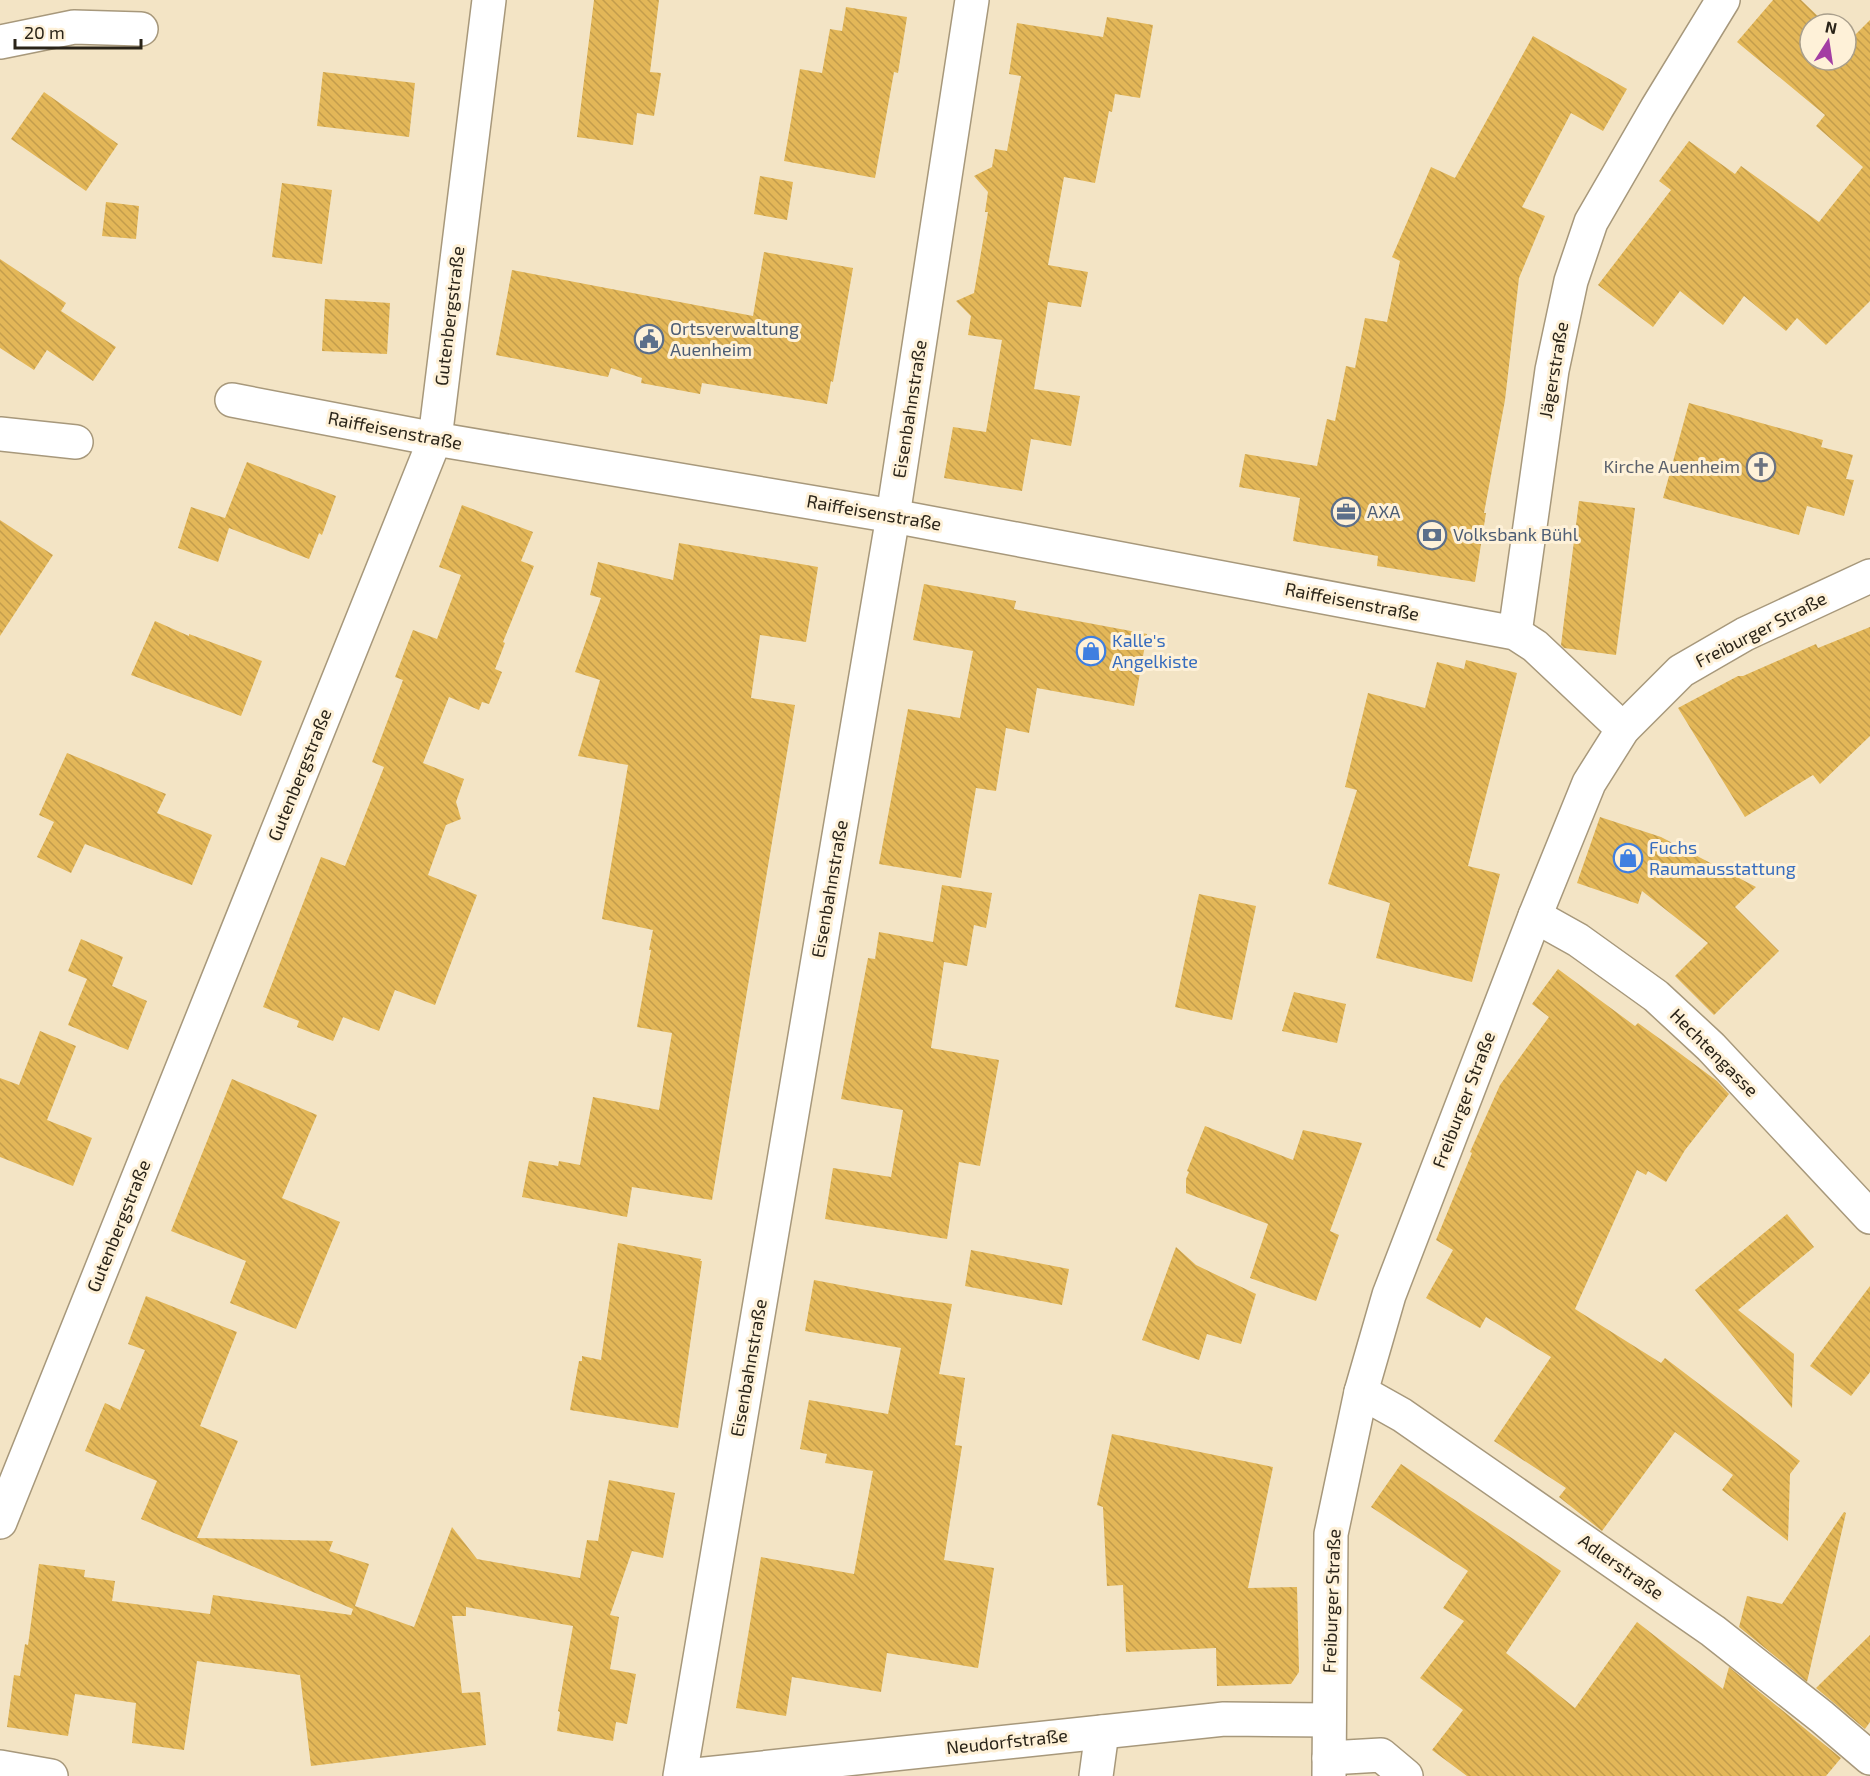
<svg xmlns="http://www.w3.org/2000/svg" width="1870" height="1776" viewBox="0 0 1870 1776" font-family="'Exo 2',sans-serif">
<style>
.building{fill:url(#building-back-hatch)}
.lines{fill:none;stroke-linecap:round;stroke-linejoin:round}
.minor-casing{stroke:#a7987b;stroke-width:36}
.tertiary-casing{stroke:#a7987b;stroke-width:36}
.minor{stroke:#fff;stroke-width:33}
.tertiary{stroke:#fff;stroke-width:33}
.labels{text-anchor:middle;stroke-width:6;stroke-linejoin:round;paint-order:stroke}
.street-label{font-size:18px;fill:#2a2419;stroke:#fef1d8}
.service-label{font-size:18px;fill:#4e5e75;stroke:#fef1d8;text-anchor:start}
.worship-label{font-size:18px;fill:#5b616d;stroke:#fef1d8;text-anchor:end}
.shop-label{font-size:18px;fill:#366cbe;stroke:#fef1d8;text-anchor:start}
</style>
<defs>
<pattern id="building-back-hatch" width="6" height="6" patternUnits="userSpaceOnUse" patternTransform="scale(1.5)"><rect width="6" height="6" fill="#e3b758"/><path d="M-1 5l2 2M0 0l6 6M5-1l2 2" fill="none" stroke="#c39d4c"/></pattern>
</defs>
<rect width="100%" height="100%" fill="#f3e4c5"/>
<g class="building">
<polygon points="594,0 659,0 650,72 661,73 654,116 637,113 633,145 577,137"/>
<polygon points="1773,0 1801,0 1826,24 1810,24 1810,60 1846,60 1846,44 1870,20 1870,301 1826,345 1797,318 1786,331 1744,296 1723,325 1680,291 1653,327 1598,285 1671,190 1659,181 1689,141 1735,174 1741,166 1819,222 1863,167 1816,126 1825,115 1737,42"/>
<polygon points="846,7 907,17 898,73 894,72 875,178 784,161 800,69 822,73 830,29 842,31"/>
<polygon points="1107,17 1153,25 1140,98 1115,94 1112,112 1109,111 1095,183 1064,177 1048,265 1088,272 1081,307 1048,302 1034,389 1080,396 1071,446 1031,439 1022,491 944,478 953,427 986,432 1002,340 968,335 971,316 956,301 974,293 988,212 985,212 988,192 974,176 992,167 995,149 1007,151 1021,76 1009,74 1017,23 1103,37"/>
<polygon points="1533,36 1627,89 1603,131 1571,113 1522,207 1545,216 1519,278 1505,400 1484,513 1486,513 1475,582 1377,566 1378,556 1293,541 1300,498 1239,487 1245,454 1317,466 1327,419 1335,421 1346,366 1355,368 1365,318 1387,322 1400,261 1392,257 1431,167 1455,178"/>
<polygon points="323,72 415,83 409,137 317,126"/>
<polygon points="44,92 118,144 86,191 11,139"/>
<polygon points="760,176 793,182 787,220 754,214"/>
<polygon points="282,183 332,190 322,264 272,257"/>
<polygon points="106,202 139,206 136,239 102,236"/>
<polygon points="764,252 853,268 833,382 831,381 827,404 702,383 700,394 641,383 642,378 611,368 608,377 496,355 512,270 753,316"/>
<polygon points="0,259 66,303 61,311 116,347 93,381 47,350 34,370 0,348"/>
<polygon points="325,299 390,303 387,354 322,351"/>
<polygon points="1689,403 1823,440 1821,447 1853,455 1846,479 1854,480 1844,516 1807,506 1799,535 1663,498"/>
<polygon points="247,462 336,496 322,535 319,533 309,559 229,528 218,562 178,548 191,507 225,518"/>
<polygon points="1579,501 1635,508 1616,655 1564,648 1561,645"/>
<polygon points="462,505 533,532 521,561 534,566 503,642 505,643 495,669 502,672 489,704 482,702 479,710 449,697 423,763 464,779 456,802 461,819 446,825 428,875 477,895 435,1005 395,990 379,1031 343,1017 333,1041 297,1027 299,1021 263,1007 321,857 345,866 384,767 372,762 403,680 395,677 413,630 437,639 461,575 439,567"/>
<polygon points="0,520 53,555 0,636"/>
<polygon points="679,543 818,567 806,642 760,635 751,698 795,705 712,1200 632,1187 627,1217 522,1197 529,1161 558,1166 559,1161 580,1165 593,1097 659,1110 672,1033 637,1027 651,950 649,950 653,930 602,919 628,765 578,756 600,680 575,672 601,598 590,595 598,562 673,580"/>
<polygon points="924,584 1016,601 1014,609 1147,634 1134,706 1037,688 1029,733 1006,728 996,791 976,788 961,878 879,864 908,709 960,718 973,651 913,640"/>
<polygon points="155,621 189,636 189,634 262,661 241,716 131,675"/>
<polygon points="1870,627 1870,736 1820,784 1813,775 1745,817 1678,708 1738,676 1743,676 1816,644 1818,648"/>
<polygon points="1466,660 1517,673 1468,866 1500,874 1472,982 1376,958 1390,903 1328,884 1357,790 1345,787 1368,693 1425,708 1437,662 1464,669"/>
<polygon points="67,753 166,794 157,813 212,835 192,885 85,844 71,873 37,857 54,822 39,815"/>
<polygon points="1600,817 1661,837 1756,887 1735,907 1779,951 1714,1015 1675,976 1708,943 1642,891 1638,904 1577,883"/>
<polygon points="942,885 992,893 986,928 974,925 967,966 944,962 931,1048 999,1060 980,1166 959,1162 947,1239 825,1219 833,1168 891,1177 903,1110 841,1099 868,958 875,959 879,932 933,942"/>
<polygon points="1199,894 1256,906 1232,1020 1175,1007"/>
<polygon points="81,939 123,957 112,986 147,1001 128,1050 68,1025 87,979 68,971"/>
<polygon points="1558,969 1635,1026 1638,1023 1678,1052 1717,1081 1729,1094 1685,1150 1666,1182 1648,1171 1646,1175 1637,1170 1575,1309 1661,1363 1665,1358 1800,1461 1790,1474 1788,1541 1722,1490 1733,1475 1675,1432 1602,1531 1559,1497 1566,1488 1494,1441 1551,1357 1486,1317 1480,1328 1426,1298 1453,1250 1436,1240 1472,1153 1470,1152 1500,1085 1549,1017 1532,1004"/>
<polygon points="1294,992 1346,1004 1337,1043 1282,1031"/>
<polygon points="40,1031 76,1046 47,1120 92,1138 73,1186 0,1157 0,1078 19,1085"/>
<polygon points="232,1079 317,1115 282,1198 340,1222 296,1329 230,1303 246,1261 171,1231"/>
<polygon points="1205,1126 1293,1160 1303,1130 1362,1143 1330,1231 1339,1235 1316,1301 1250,1278 1268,1224 1186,1193 1186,1179 1189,1172 1187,1171"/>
<polygon points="1787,1214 1814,1247 1738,1310 1794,1354 1792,1408 1695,1290"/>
<polygon points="618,1243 701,1259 700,1261 702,1261 678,1428 570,1410 579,1361 582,1361 582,1356 601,1360"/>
<polygon points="1176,1247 1196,1265 1256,1294 1241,1344 1207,1334 1199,1360 1142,1340"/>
<polygon points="971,1250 1069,1269 1062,1305 965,1286"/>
<polygon points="814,1280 903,1297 952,1304 939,1374 965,1378 955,1445 962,1446 944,1560 994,1568 978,1668 887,1653 881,1692 792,1677 786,1716 736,1708 761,1557 854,1574 873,1471 825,1463 827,1454 800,1449 809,1400 888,1414 901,1348 805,1331"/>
<polygon points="1870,1286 1870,1372 1851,1396 1810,1366"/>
<polygon points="146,1296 237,1332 200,1426 238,1441 197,1538 333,1541 329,1551 369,1564 355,1606 414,1627 452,1527 477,1559 580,1578 587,1540 598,1541 609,1480 675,1493 663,1558 632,1551 610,1615 619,1617 610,1669 636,1674 627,1724 616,1722 613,1741 557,1731 560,1712 558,1711 573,1626 466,1607 466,1616 452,1616 462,1693 480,1692 486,1745 311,1766 300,1675 197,1661 184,1750 132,1743 136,1703 75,1694 68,1736 7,1727 14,1675 20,1676 25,1644 28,1645 39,1564 85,1570 84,1577 115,1581 112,1601 210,1614 213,1595 351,1615 353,1609 141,1519 157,1481 85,1451 105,1403 120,1410 145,1350 128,1344"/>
<polygon points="1112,1434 1273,1467 1248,1588 1297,1587 1299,1672 1291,1684 1217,1686 1216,1648 1126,1652 1123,1585 1107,1586 1103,1507 1097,1505"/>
<polygon points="1401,1464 1561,1571 1506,1653 1575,1708 1637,1622 1723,1689 1729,1667 1841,1758 1826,1776 1467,1776 1432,1750 1463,1710 1420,1678 1464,1621 1443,1608 1468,1571 1371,1507"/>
<polygon points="1844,1512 1846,1513 1807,1682 1739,1627 1747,1596 1782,1604"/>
<polygon points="1870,1635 1870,1722 1865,1729 1816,1688"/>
</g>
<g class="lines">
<g class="minor-casing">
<g id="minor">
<polyline points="0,42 74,27 141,29"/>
<polyline points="232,400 435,439 893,516 1515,633 1535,646 1623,729"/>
<polyline points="0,434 76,442"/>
<polyline points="1515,633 1552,370 1571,281 1591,222 1657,108 1723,0"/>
<polyline points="1535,916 1578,940 1656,996 1711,1047 1870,1217"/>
<polyline points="1361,1392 1402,1415 1713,1631 1822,1717 1870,1758"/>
<polyline points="0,1522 435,439 489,0"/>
<polyline points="1329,1758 1381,1755 1406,1776"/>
<polyline points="0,1767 51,1776"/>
<polyline points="680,1776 893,516 972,0"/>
<polyline points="686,1776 1224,1719 1329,1720"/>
<polyline points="1096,1776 1102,1732"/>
</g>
</g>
<g class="tertiary-casing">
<polyline id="tertiary" points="1329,1776 1331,1534 1361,1392 1389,1295 1535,916 1589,783 1623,729 1681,671 1745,634 1870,576"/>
</g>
<use href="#minor" class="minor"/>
<use href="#tertiary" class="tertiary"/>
</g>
<defs>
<g id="civic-ring" transform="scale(1.5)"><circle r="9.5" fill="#fef1d8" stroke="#5c6f8a" stroke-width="1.5"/><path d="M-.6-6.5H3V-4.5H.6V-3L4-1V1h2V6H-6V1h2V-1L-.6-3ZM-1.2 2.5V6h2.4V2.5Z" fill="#5c6f8a"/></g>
<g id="church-ring" transform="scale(1.5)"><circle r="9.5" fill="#fef1d8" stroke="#6b7280" stroke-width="1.5"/><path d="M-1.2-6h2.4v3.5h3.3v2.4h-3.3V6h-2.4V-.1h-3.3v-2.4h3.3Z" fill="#6b7280"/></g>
<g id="office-ring" transform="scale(1.5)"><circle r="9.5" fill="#fef1d8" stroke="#5c6f8a" stroke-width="1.5"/><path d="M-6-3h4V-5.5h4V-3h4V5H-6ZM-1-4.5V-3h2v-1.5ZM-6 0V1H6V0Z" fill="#5c6f8a"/></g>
<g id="bank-ring" transform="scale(1.5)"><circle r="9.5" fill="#fef1d8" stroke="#5c6f8a" stroke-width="1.5"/><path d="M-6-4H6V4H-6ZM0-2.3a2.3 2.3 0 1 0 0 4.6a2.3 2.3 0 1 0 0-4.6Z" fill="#5c6f8a"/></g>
<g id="shop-ring" transform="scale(1.5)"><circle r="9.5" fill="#fef1d8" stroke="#3f7fe0" stroke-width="1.5"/><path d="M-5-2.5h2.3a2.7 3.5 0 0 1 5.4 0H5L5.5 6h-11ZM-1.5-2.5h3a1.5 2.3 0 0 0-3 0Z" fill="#3f7fe0"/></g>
</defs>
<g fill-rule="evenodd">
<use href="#civic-ring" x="649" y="339"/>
<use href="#church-ring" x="1761" y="467"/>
<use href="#office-ring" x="1346" y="512"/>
<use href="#bank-ring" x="1432" y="535"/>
<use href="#shop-ring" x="1091" y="651"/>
<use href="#shop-ring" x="1628" y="858"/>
</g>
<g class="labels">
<g class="street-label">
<text transform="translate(450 316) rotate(-83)" y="6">Gutenbergstraße</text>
<text transform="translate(1554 370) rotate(-80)" y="6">Jägerstraße</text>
<text transform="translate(910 409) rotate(-81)" y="6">Eisenbahnstraße</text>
<text transform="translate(395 431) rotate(11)" y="6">Raiffeisenstraße</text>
<text transform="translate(874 513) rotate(10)" y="6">Raiffeisenstraße</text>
<text transform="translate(1352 602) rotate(11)" y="6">Raiffeisenstraße</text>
<text transform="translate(1761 630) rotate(-27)" y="6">Freiburger Straße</text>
<text transform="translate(300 775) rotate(-68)" y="6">Gutenbergstraße</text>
<text transform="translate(830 889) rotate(-80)" y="6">Eisenbahnstraße</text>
<text transform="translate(1714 1053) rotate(45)" y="6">Hechtengasse</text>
<text transform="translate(1464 1100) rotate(-69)" y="6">Freiburger Straße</text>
<text transform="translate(119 1226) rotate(-68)" y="6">Gutenbergstraße</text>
<text transform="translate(749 1368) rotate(-80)" y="6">Eisenbahnstraße</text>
<text transform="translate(1621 1567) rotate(35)" y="6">Adlerstraße</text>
<text transform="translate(1332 1601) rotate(-88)" y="6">Freiburger Straße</text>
<text transform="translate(1007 1742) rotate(-6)" y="6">Neudorfstraße</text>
</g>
<g class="service-label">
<text x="670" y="335">Ortsverwaltung<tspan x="670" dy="21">Auenheim</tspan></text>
<text x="1367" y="518">AXA</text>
<text x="1453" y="541">Volksbank Bühl</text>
</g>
<g class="worship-label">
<text x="1740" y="473">Kirche Auenheim</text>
</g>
<g class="shop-label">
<text x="1112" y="647">Kalle's<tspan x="1112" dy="21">Angelkiste</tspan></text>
<text x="1649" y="854">Fuchs<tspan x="1649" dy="21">Raumausstattung</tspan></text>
</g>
</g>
<g transform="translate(1828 42) rotate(12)"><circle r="28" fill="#fef1d8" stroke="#a99f8c" stroke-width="1.5"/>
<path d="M0-4.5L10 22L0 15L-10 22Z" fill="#a33ea3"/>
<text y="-9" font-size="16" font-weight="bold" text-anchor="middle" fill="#2a2419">N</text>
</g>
<path d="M15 39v9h126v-9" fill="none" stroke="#2a2419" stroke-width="3"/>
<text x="24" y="39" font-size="18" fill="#2a2419" stroke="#fef1d8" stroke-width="4.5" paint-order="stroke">20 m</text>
</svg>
